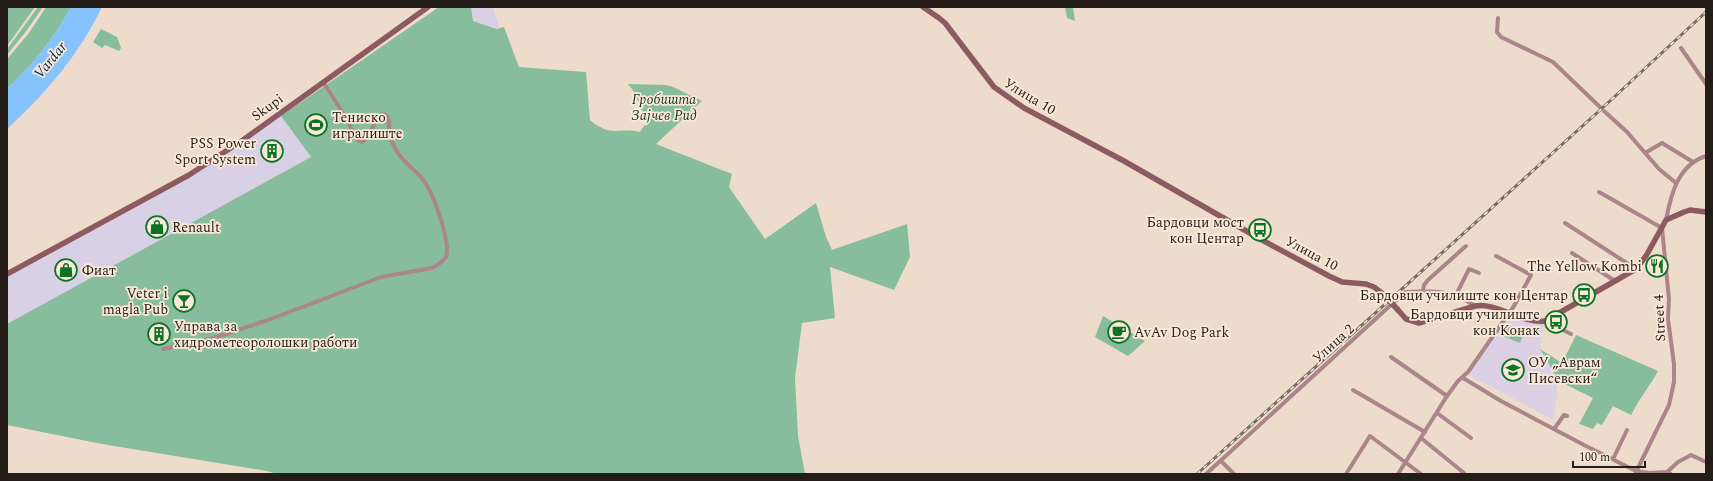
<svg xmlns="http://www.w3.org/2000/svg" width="1713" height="481" viewBox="0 0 1713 481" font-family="Spectral,serif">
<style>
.commercial{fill:#d8d1e6}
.education{fill:#dcd0e4}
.green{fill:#87bd9d}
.water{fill:#86c3fc}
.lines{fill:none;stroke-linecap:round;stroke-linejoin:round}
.street{stroke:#aa8589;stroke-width:4}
.secondary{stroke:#8e5a61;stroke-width:5.5}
.rail-casing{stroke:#786c63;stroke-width:3}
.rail{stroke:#fae9d9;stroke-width:1.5;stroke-dasharray:4.5;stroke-linecap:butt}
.secondary-bridge{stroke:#8e5a61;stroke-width:5.5}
.labels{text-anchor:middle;stroke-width:3.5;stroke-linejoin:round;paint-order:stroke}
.street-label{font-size:14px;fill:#231c17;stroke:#fae9d9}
.park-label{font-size:14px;font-style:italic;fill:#133623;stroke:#fae9d9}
.poi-label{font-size:14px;fill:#231c17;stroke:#fae9d9;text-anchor:start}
.water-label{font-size:15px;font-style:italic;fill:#002c4f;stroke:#fae9d9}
</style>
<rect width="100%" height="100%" fill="#eddccc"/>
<g class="commercial">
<polygon points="471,7 493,7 500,29 473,21"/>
<polygon points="279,113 311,157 7,324 7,271 10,269 11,271 167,188"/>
</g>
<polygon class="education" points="1508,315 1544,324 1540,349 1557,376 1557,395 1553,420 1469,375"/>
<g class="green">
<polygon points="7,7 35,7 7,46"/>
<polygon points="38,7 43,7 27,30 7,55 7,49"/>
<path d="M46 7H71C55 37 32 66 7 89V59L29 33Z"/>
<path d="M439 7H471L473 21 497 29 504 27 519 67 586 72 590 120C612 138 617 127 640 132L646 123C641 108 638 95 628 84L665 85 673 87 702 101 656 144 732 174 729 187 765 239 816 203 826 237 832 250 907 224 910 257 894 290 830 267 835 318 802 323 795 378 798 436 805 474H277L267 471 102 444 7 425V324L311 157 281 116Z"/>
<polygon points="1065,7 1073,7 1075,21 1067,18"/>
<polygon points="101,29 117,37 121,48 119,51 105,45 102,48 93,42"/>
<polygon points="1103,316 1145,341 1128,356 1095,337"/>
<polygon points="1507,326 1524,333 1520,343 1503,336"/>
<path d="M1576 335 1658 371C1650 386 1639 399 1631 415L1613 406 1602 425 1597 423 1593 429 1579 424 1593 398 1557 380 1556 376 1540 349 1562 363Z"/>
</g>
<path class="water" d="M71 7H102C78 56 47 92 7 129V89C32 66 55 37 71 7Z"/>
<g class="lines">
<g class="street">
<polyline points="1498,18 1497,32 1501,37 1553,62 1601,108"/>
<polyline points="1681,48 1706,84"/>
<polyline points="1604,111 1627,132 1659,169 1676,183"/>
<polyline points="1645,153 1662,143 1693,162"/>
<polyline points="1599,192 1662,228 1669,299 1668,319 1674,364 1674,382 1669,405 1635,474"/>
<path d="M1666 220C1671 194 1678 165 1706 156"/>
<polyline points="1565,223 1636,269"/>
<polyline points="1572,253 1615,281"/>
<polyline points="1423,291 1424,285 1428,280 1466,246"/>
<polyline points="1456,295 1469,269 1479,273"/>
<polyline points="1545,321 1571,334"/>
<path d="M163 349 214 338 271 319 381 277 432 268C437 265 443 262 446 257 451 242 434 197 426 184 418 171 403 163 396 150 393 144 390 139 389 133 388 125 392 119 384 114L380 115 366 139 362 142C354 140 354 134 351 128 343 112 333 97 323 82"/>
<polyline points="1391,357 1447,396"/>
<polyline points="1463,378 1501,401 1584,445 1636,471 1649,473 1667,472 1671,474"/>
<polyline points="1353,390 1425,432"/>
<polyline points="1437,413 1471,438"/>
<polyline points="1554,429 1564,415 1567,416"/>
<polyline points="1421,438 1464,473"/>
<polyline points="1613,459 1627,430"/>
<polyline points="1221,461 1234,474"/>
<polyline points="1667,472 1678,462 1691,455 1706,462"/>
<path d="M1206 474 1405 292C1435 291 1449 289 1475 306"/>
<polyline points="1346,474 1370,436 1421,474"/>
<polyline points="1398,474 1447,396 1458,381 1468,372 1514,306 1531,275 1496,256"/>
</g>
<g class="secondary">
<polyline points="923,7 939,18 945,23 994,87 1024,108 1124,161 1262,240 1329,276 1342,282 1366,284 1374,287 1383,294"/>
<polyline points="7,274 189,175 243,140 428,7"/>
<path d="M1398 310 1406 319 1419 323 1475 306C1497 302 1521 324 1545 321L1636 269 1646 256 1666 220 1684 212 1690 210 1706 212"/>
</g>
<g class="rail-casing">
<polyline id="rail" points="1197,474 1598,112 1706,12"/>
</g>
<use href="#rail" class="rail"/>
<polyline class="secondary-bridge" points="1383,294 1398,310"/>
</g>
<defs>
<g id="stadium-ring" transform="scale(1.15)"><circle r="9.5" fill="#fae9d9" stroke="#0c7324" stroke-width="1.5"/><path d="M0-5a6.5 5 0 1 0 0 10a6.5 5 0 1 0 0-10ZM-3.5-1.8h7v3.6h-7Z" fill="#0c7324"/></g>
<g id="building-ring" transform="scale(1.15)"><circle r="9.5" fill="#fae9d9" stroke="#0c7324" stroke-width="1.5"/><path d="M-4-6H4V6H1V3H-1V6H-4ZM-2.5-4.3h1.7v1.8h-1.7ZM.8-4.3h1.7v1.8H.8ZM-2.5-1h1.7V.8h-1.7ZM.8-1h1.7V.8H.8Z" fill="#0c7324"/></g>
<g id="shop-ring" transform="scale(1.15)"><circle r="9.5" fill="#fae9d9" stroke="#0c7324" stroke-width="1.5"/><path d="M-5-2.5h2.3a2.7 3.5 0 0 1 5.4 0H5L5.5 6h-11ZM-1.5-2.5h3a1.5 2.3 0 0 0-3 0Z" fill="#0c7324"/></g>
<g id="bus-ring" transform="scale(1.15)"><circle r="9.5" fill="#fae9d9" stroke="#0c7324" stroke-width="1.5"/><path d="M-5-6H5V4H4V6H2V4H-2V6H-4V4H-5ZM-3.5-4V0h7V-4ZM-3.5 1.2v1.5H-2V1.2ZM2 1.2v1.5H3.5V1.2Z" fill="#0c7324"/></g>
<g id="restaurant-ring" transform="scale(1.15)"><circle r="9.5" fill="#fae9d9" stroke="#0c7324" stroke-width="1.5"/><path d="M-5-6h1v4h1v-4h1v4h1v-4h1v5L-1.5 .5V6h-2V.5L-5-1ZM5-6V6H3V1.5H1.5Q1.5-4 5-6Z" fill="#0c7324"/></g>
<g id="bar-ring" transform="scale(1.15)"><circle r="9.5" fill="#fae9d9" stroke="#0c7324" stroke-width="1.5"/><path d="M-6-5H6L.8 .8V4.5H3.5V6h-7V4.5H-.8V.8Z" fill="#0c7324"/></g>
<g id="cafe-ring" transform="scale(1.15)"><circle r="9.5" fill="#fae9d9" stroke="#0c7324" stroke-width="1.5"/><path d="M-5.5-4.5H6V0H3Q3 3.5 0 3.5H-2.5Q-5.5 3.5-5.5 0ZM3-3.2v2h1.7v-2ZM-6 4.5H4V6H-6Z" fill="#0c7324"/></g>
<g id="school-ring" transform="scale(1.15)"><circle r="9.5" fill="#fae9d9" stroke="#0c7324" stroke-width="1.5"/><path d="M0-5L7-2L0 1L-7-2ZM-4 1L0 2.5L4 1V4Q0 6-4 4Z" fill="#0c7324"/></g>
</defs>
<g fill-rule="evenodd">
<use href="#stadium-ring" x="316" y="125"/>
<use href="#building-ring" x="272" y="151"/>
<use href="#shop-ring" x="157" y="227"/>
<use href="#bus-ring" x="1260" y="230"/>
<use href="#restaurant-ring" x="1657" y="266"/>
<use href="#shop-ring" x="66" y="270"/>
<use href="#bus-ring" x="1584" y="295"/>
<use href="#bar-ring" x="184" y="301"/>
<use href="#bus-ring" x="1556" y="322"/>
<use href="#cafe-ring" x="1119" y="332"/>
<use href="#building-ring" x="159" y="334"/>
<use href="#school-ring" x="1513" y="370"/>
</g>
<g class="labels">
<g class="street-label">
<text transform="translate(1030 96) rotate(31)" y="5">Улица 10</text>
<text transform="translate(267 107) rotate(-36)" y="5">Skupi</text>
<text transform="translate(1312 253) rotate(28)" y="5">Улица 10</text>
<text transform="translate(1659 318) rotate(-93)" y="5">Street 4</text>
<text transform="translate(1333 343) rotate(-42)" y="5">Улица 2</text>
</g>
<g class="park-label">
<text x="664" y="104">Гробишта<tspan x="664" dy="16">Зајчев Рид</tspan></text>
</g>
<g class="poi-label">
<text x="332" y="122">Тениско<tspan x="332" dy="16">игралиште</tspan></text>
<text x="256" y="148" text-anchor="end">PSS Power<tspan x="256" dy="16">Sport System</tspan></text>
<text x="1244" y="227" text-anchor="end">Бардовци мост<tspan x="1244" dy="16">кон Центар</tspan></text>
<text x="172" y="232">Renault</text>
<text x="1642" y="271" text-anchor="end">The Yellow Kombi</text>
<text x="82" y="275">Фиат</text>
<text x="168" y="298" text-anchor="end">Veter i<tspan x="168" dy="16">magla Pub</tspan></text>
<text x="1568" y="300" text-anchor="end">Бардовци училиште кон Центар</text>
<text x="1540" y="319" text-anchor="end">Бардовци училиште<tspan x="1540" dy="16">кон Конак</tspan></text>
<text x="174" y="331">Управа за<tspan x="174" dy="16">хидрометеоролошки работи</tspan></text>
<text x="1134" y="337">AvAv Dog Park</text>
<text x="1528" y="367">ОУ „Аврам<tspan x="1528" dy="16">Писевски“</tspan></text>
</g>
<g class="water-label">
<text transform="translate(50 60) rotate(-51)" y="5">Vardar</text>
</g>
</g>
<rect width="1713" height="481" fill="none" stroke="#231c17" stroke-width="16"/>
<path d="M1573 461v6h72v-6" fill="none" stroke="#231c17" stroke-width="2"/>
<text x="1579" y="461" font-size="12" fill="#231c17" stroke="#fae9d9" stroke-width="3" paint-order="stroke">100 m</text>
</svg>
